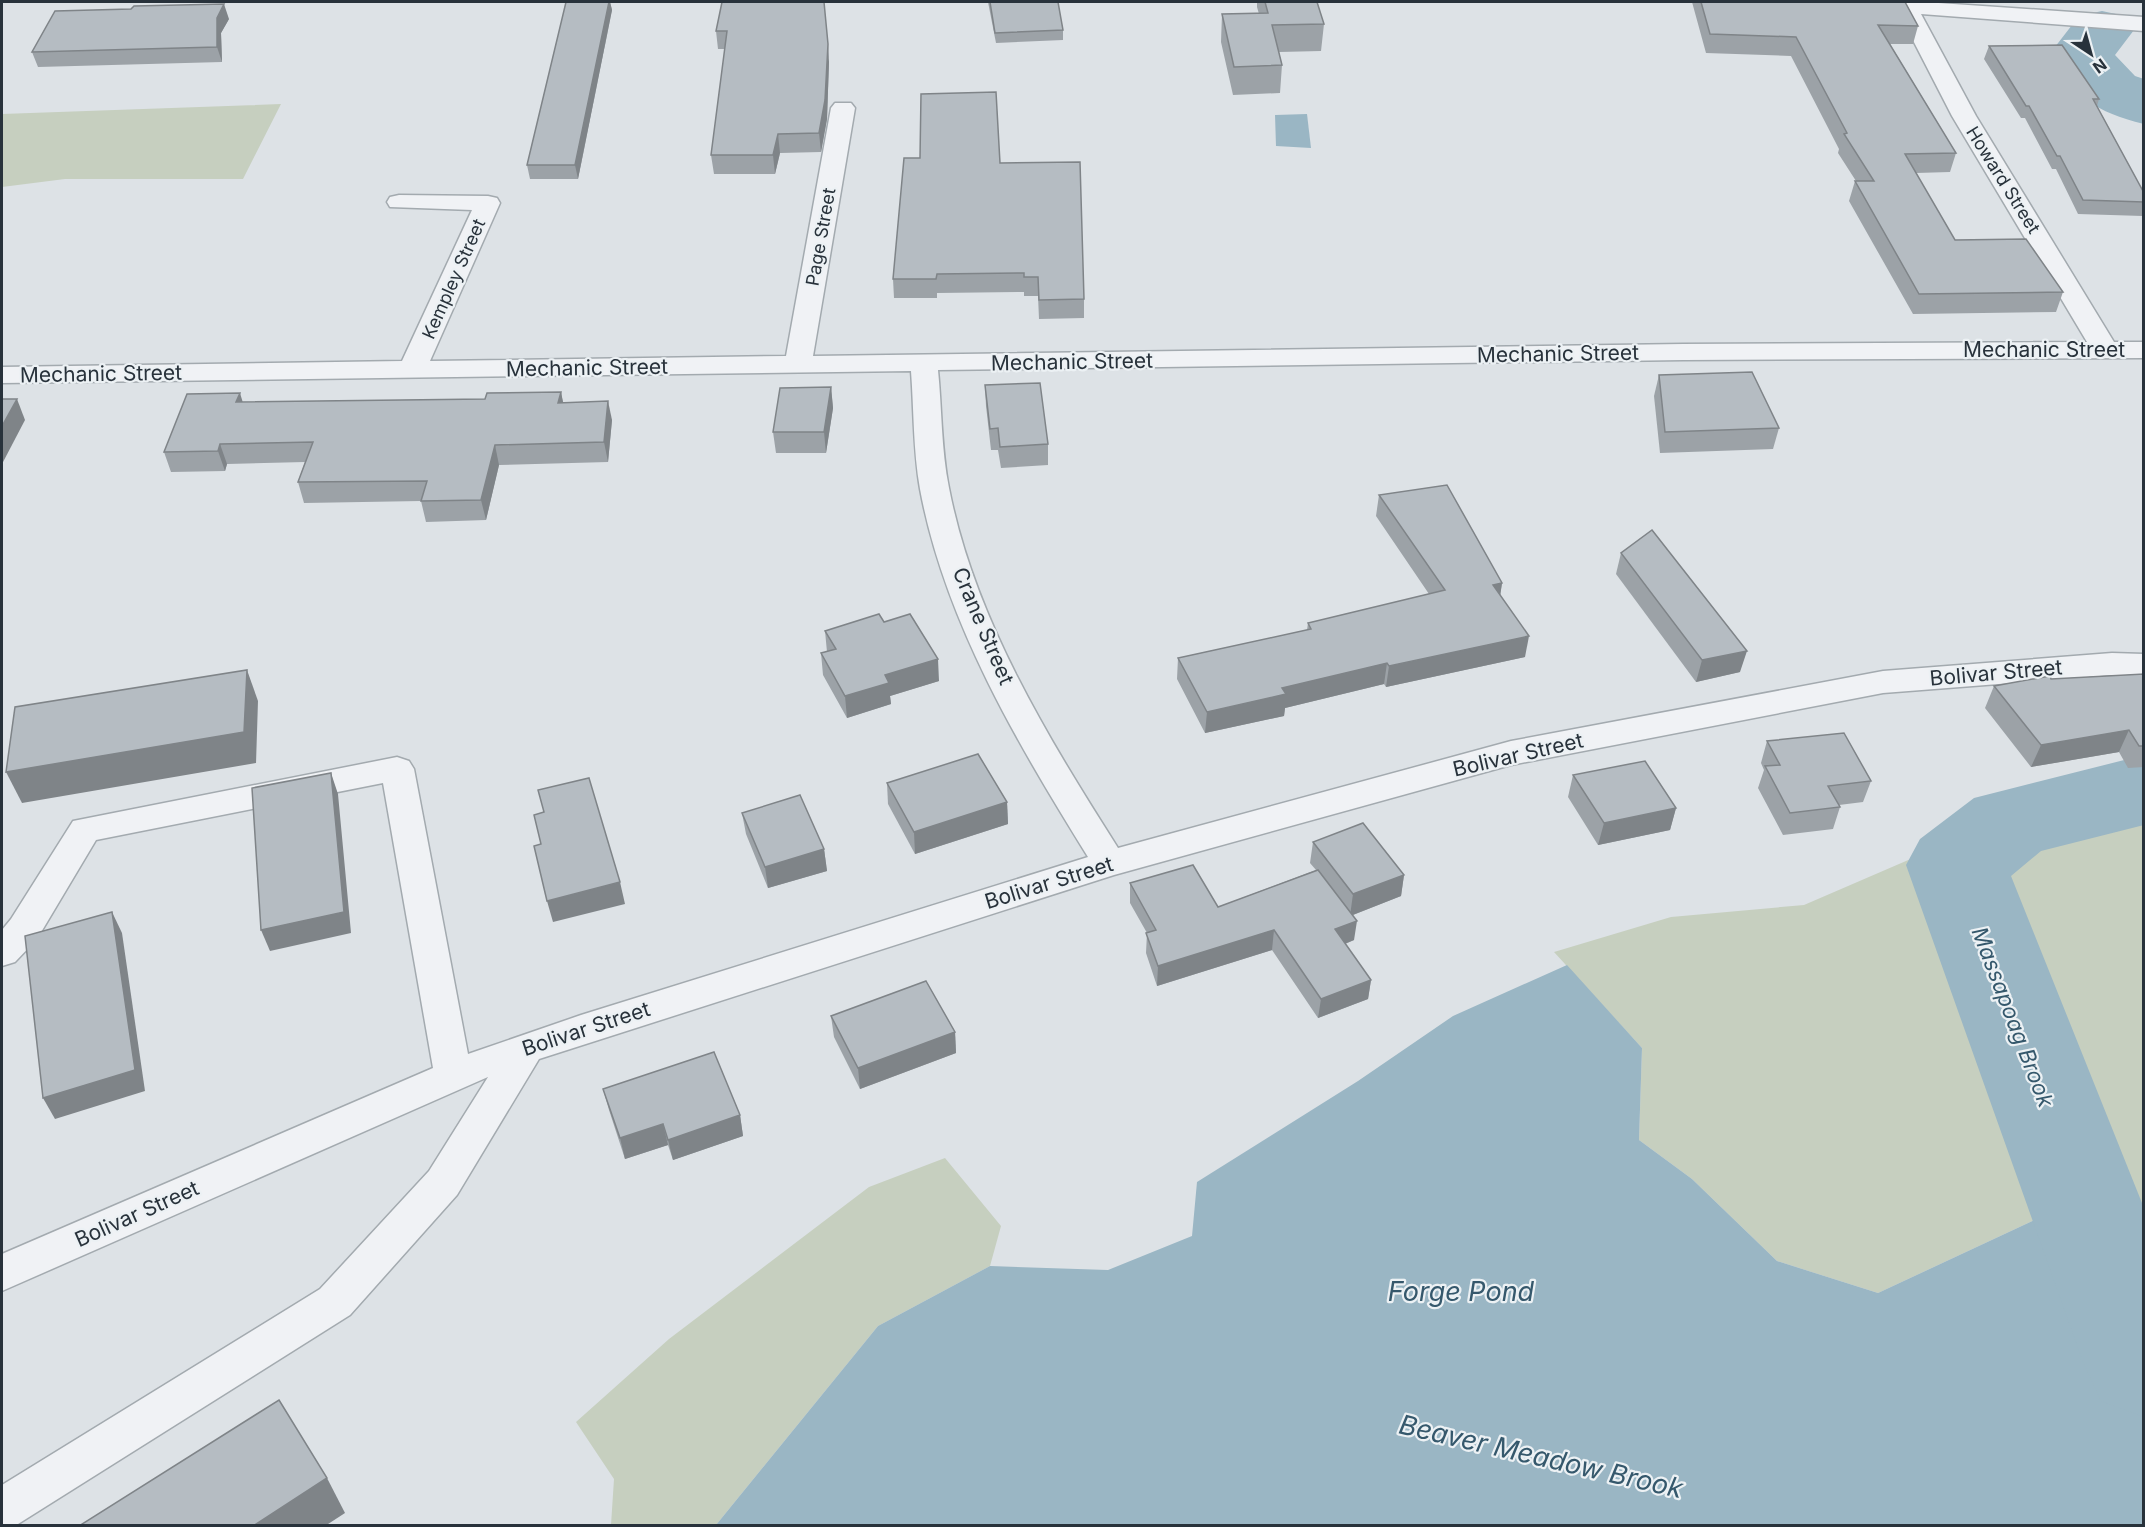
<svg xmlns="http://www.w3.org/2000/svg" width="2145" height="1527" viewBox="0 0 2145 1527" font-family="Inter,sans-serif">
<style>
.green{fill:#c6cfbf}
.water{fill:#9ab6c4}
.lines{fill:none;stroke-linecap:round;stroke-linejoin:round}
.river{fill:#9ab6c4;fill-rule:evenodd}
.minor-casing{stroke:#a3aaaf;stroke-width:3}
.minor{fill:#f0f2f5;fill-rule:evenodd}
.wall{fill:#9ca2a7}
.shaded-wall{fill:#7f8488}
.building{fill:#b5bcc2;stroke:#7f8488;stroke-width:1.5}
.labels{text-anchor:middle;stroke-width:4.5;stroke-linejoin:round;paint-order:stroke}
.far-street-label{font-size:18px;fill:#28323b;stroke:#ecf1f4}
.street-label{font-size:21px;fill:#28323b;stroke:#ecf1f4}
.water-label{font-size:22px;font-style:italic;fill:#35586c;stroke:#ecf1f4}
.near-water-label{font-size:27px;font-style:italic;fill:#35586c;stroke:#ecf1f4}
</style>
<rect width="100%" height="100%" fill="#dde2e6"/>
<g class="green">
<polygon points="281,104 243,179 65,179 2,187 2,114"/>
<polygon points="2143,781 2143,1265 2039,1218 1878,1293 1777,1261 1692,1179 1639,1140 1642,1048 1554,952 1671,917 1804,905 1950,842 2029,797"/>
<polygon points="945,1158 1001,1226 990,1266 878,1326 716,1525 611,1525 614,1479 576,1422 669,1339 869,1187"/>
</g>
<g class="water">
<polygon points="1307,114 1311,148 1276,146 1275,115"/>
<polygon points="1567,965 1642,1048 1639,1140 1692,1179 1777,1261 1878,1293 2039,1218 2143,1265 2143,1525 716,1525 878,1326 990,1266 1108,1270 1192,1236 1197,1182 1358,1081 1453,1016"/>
</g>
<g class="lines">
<g class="river">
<path d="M2102 11 2125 16 2134 30 2115 55 2135 76 2144 79V124C2095 112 2076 97 2048 56L2079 16Z"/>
<polygon points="2144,755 2144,825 2041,851 2011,876 2144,1208 2144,1417 2101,1401 2083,1362 1906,865 1920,839 1974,798"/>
</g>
<g class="minor-casing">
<path id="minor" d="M1831 2H1924L2144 17V31L1921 14 1976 116 2114 342H2144V358L1683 360 938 370C942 409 941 449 949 488 974 618 1048 738 1118 848L1511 741 1883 671 2112 653 2144 654V676L2112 675 1883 693 1511 765 1114 875 539 1059 457 1195 350 1315 18 1524 2 1526V1485L320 1289 429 1171 488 1077 2 1291V1254L433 1068 383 783 96 840 37 939 15 962 2 966V930L11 919 73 821 397 757 409 761 414 769 468 1054 581 1015 1088 857C1018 744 945 622 920 489 913 450 914 410 911 371L2 383V367L402 361 472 210 390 207 387 202 390 197 399 195 488 196 497 198 500 203 430 361 786 356 831 108 835 103H851L855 108 813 356 1683 344 2087 342 1952 116 1899 13 1842 8 1834 7Z"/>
</g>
<use href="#minor" class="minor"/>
</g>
<g class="wall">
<polygon points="566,2 610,2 612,10 578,179 530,179 527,165"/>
<polygon points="722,2 829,62 827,119 821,152 780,153 775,174 714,174 711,155 725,49 718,49 716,31"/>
<polygon points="988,2 1058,2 1063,30 1063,40 996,43"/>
<polygon points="1257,2 1317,2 1324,24 1321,51 1279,52 1282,65 1280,93 1233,95 1221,42 1222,14 1259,14 1257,7"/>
<polygon points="1692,2 1905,2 1918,26 1913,44 1890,44 1956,153 1950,172 1916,173 1955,240 2063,292 2056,312 1913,314 1849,201 1855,181 1856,181 1838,153 1839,149 1791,56 1706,53"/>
<polygon points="229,19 221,33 222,62 38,67 32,52"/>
<polygon points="1989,46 2099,99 2097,106 2144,193 2143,216 2078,214 2056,169 2052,169 2025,118 2021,118 1984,59"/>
<polygon points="1000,163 1084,299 1084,318 1039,319 1038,296 1024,296 1024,292 937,293 937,298 894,298 893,279"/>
<polygon points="1659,375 1779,428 1773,449 1660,453 1654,396"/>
<polygon points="985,385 1048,444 1048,465 1001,468 998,450 991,450 986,406"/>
<polygon points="831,387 833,408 826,453 776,453 773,432"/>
<polygon points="561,392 563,403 612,420 608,462 499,465 486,520 426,522 421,501 304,503 298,482 305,462 227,464 225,471 171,472 164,452 243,402 485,399"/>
<polygon points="1379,495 1502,583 1500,595 1525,657 1386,687 1384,684 1285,708 1284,716 1205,733 1177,679 1178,658 1307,630 1308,623 1429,594 1376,516"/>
<polygon points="1621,553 1740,672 1696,682 1616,574"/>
<polygon points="884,622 939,681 890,696 891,704 847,718 823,675 821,653 827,652 825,631"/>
<polygon points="2144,674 2144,767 2128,768 2119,752 2031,767 1985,708 1994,686 2051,679"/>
<polygon points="1767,741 1871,781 1863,802 1839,805 1840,807 1833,829 1783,835 1758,788 1764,770 1761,763"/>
<polygon points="1573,775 1676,808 1670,830 1598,845 1568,797"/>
<polygon points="887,783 1007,802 1008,824 915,854 888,804"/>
<polygon points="742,813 824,849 827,871 768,888 746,834"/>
<polygon points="1313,842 1404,875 1401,896 1353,915 1354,940 1345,944 1371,980 1368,999 1318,1018 1272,950 1157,986 1146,953 1147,933 1130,903 1130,883 1218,907 1316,870 1310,863"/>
<polygon points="831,1016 955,1032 956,1053 860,1089 834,1037"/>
<polygon points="603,1089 740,1115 743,1136 673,1160 668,1145 625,1159 609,1110"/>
</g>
<g class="shaded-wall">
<polygon points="609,2 610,2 612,10 578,179 575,165"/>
<polygon points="224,4 229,19 221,33 222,62 217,47 217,18"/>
<polygon points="828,44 829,62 827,119 821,152 819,133"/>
<polygon points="778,134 780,153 775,174 773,155"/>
<polygon points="831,387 833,408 826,453 824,432"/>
<polygon points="561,392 565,412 558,403"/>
<polygon points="240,393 246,413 236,402"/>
<polygon points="17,399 25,420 2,464 2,426"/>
<polygon points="608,401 612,420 608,462 604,442"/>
<polygon points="220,444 227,464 225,471 218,451"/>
<polygon points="495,445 499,465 486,520 481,500"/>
<polygon points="1502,583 1499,604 1493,585"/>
<polygon points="1529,636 1525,657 1386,687 1389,666"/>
<polygon points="1747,651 1740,672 1696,682 1702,660"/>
<polygon points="938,659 939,681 890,696 891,704 847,718 845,696 885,675"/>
<polygon points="1387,663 1384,684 1285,708 1284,716 1205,733 1207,712 1282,688"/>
<polygon points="247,670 258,701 256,763 22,803 6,772"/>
<polygon points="2129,730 2119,752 2031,767 2041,745"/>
<polygon points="331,773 338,794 351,933 270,951 261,930"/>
<polygon points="1007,802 1008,824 915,854 914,832"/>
<polygon points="1676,808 1670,830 1598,845 1604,823"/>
<polygon points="824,849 827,871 768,888 765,867"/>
<polygon points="1404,875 1401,896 1350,916 1353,894"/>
<polygon points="620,882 625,904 553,922 547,901"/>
<polygon points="112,912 122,933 145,1091 55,1119 43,1098"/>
<polygon points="1357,921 1354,940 1332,949 1335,929"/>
<polygon points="1274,930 1272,950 1157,986 1158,966"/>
<polygon points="1371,980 1368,999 1318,1018 1321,999"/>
<polygon points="955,1032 956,1053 860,1089 858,1068"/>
<polygon points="740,1115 743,1136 673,1160 668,1140"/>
<polygon points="663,1124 668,1145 625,1159 620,1138"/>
<polygon points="327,1478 345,1513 325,1526 253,1526"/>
</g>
<g class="building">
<polygon points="566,2 609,2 575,165 527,165"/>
<polygon points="722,2 824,2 828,44 825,100 819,133 778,134 773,155 711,155 727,31 716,31"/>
<polygon points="990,2 1058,2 1063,30 995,33"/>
<polygon points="1265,2 1317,2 1324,24 1272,25 1282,65 1234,67 1222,14 1268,13"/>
<polygon points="1701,2 1905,2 1918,26 1878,25 1956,153 1905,154 1955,240 2026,239 2063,292 1919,294 1855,181 1874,181 1844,134 1847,133 1796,37 1710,34"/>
<polygon points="224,4 217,18 217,47 32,52 55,11 131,9 134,6"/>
<polygon points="2062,45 2099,99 2093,99 2144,193 2144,202 2083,200 2060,156 2057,156 2029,106 2026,106 1989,46"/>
<polygon points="996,92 1000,163 1080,162 1084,299 1039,300 1038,277 1024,277 1024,273 937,274 936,279 893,279 904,158 920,158 921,94"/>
<polygon points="1752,372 1779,428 1665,432 1659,375"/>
<polygon points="1040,383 1048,444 1000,447 998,428 990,429 985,385"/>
<polygon points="831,387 824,432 773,432 780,388"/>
<polygon points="561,392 558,403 608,401 604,442 495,445 481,500 421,501 427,481 298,482 313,442 220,444 218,451 164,452 187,394 240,393 236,402 485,399 487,393"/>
<polygon points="2,399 17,399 2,426"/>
<polygon points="1447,485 1502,583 1493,585 1529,636 1389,666 1387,663 1282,688 1286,694 1207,712 1178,658 1311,629 1308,623 1445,590 1379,495"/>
<polygon points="1652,530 1747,651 1702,660 1621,553"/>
<polygon points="879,614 884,622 910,614 938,659 885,675 889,683 845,696 821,653 836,649 825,631"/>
<polygon points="247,670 244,732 6,772 15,707"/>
<polygon points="2144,674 2144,746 2139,746 2129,730 2041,745 1994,686 2050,676 2051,679"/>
<polygon points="1844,733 1871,781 1828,786 1840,807 1790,813 1765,766 1780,765 1767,741"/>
<polygon points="978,754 1007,802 914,832 887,783"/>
<polygon points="1645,761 1676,808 1604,823 1573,775"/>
<polygon points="331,773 344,912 261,930 252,788"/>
<polygon points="589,778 620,882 547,901 534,846 541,844 534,815 544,812 538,790"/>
<polygon points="800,795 824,849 765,867 742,813"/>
<polygon points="1363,823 1404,875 1353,894 1313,842"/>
<polygon points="1193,865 1218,907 1318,870 1357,921 1335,929 1371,980 1321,999 1274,930 1158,966 1146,933 1156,930 1130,883"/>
<polygon points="112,912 135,1070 43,1098 25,936"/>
<polygon points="926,981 955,1032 858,1068 831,1016"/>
<polygon points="714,1052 740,1115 668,1140 663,1124 620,1138 603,1089"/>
<polygon points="279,1400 327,1478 253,1526 79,1526"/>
</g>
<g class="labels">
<g class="far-street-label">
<text transform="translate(2003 180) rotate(58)" y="6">Howard Street</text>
<text transform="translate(821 237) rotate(-80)" y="6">Page Street</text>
<text transform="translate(454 279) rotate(-66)" y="6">Kempley Street</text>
</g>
<g class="street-label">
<text x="2044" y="357">Mechanic Street</text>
<text transform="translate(1558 354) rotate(-1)" y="7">Mechanic Street</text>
<text transform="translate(1072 362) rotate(-1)" y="7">Mechanic Street</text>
<text transform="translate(587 368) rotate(-1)" y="7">Mechanic Street</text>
<text transform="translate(101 374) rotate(-1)" y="7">Mechanic Street</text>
<text transform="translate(983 626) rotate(67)" y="7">Crane Street</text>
<text transform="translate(1996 673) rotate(-5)" y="7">Bolivar Street</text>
<text transform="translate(1518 755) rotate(-13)" y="7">Bolivar Street</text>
<text transform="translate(1049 883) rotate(-17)" y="7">Bolivar Street</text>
<text transform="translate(586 1029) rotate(-18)" y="7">Bolivar Street</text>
<text transform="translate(137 1214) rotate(-24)" y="7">Bolivar Street</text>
</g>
<g class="water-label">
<text transform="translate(2013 1017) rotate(69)" y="8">Massapoag Brook</text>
</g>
<g class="near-water-label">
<text x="1461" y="1301">Forge Pond</text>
<text transform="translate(1541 1457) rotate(13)" y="9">Beaver Meadow Brook</text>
</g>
</g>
<rect width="2145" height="1527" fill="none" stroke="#28323b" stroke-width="6"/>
<g transform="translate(2091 54) rotate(144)" stroke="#ecf1f4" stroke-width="4.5" paint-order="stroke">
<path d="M0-4.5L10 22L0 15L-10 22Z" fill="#28323b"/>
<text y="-9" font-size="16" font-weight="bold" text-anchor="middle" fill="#28323b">N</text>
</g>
</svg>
